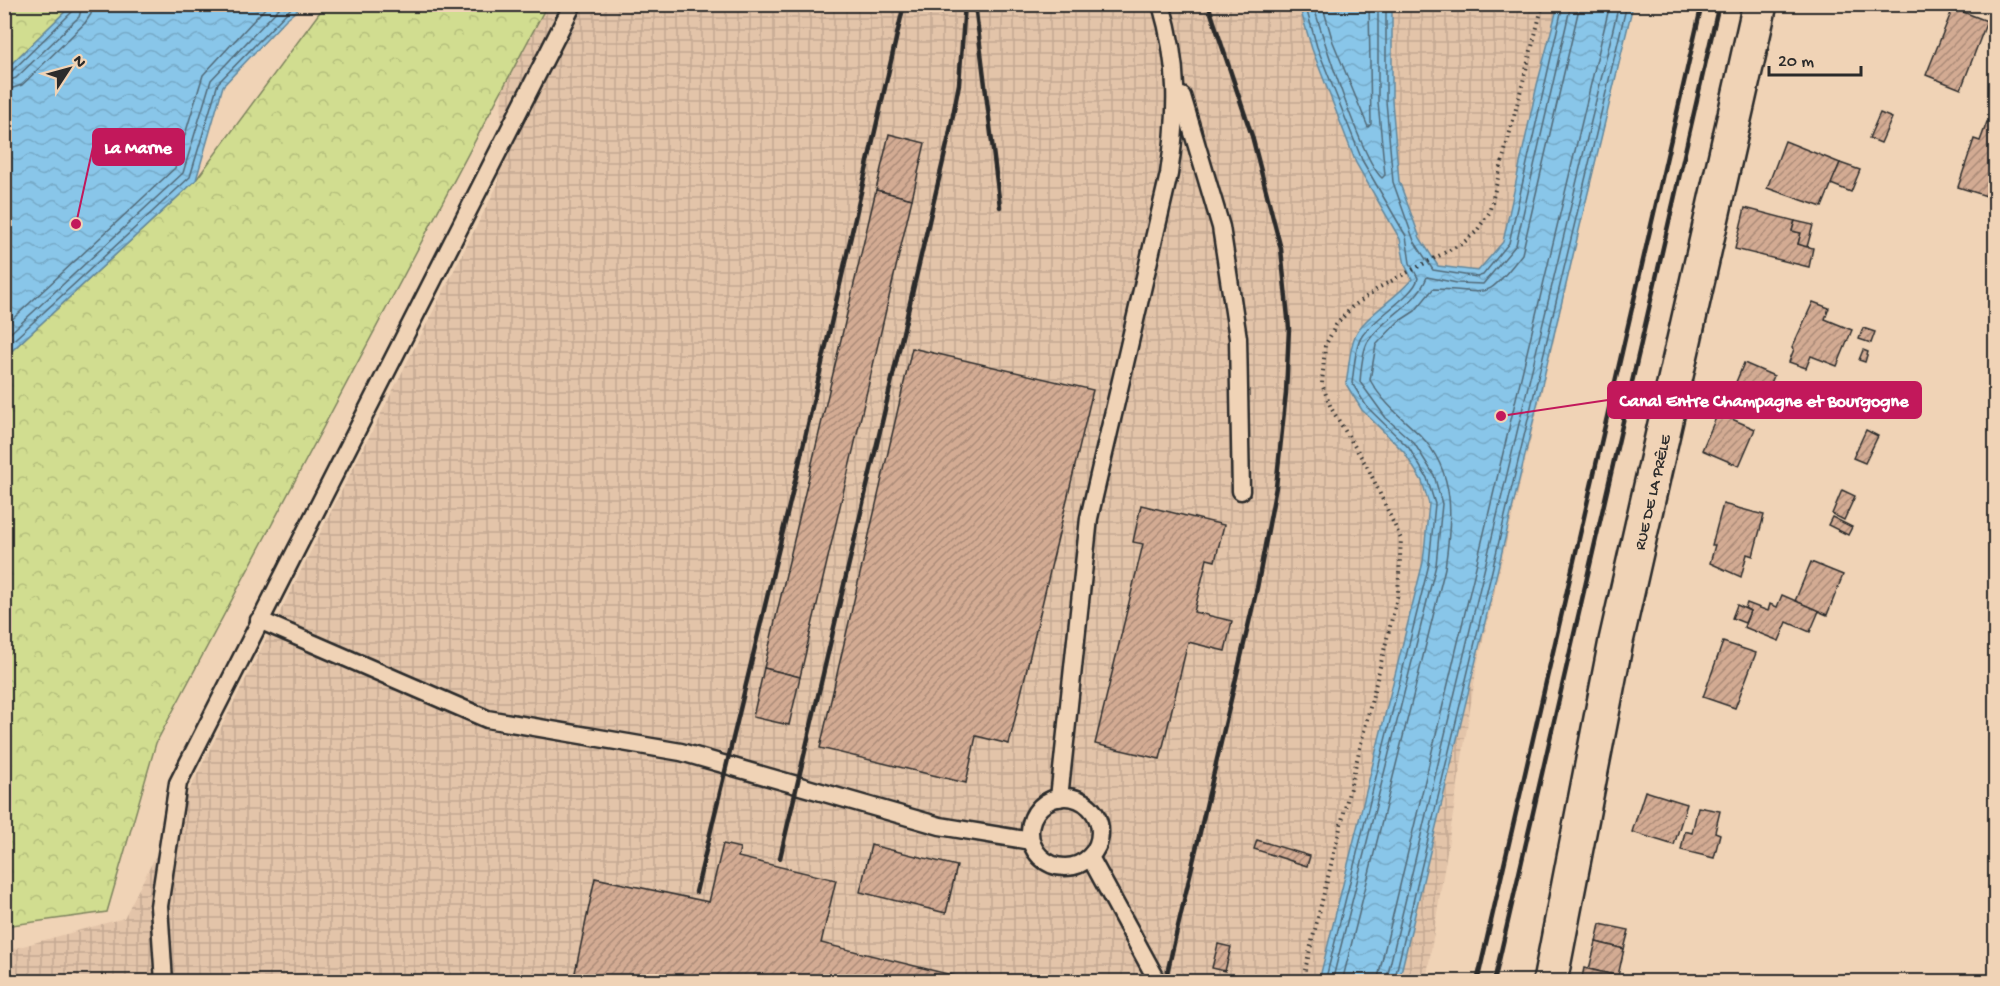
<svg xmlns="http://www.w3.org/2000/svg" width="2000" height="986" viewBox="0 0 2000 986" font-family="'Gochi Hand',sans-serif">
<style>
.industrial{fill:url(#industrial-grid)}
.forest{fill:url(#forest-crowns);stroke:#7e845e;stroke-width:1.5}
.water{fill:url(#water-waves);stroke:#63889d;stroke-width:1.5}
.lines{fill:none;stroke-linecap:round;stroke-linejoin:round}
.shore{stroke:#516977;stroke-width:1.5}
.building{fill:url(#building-hatch);stroke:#2b2b2b;stroke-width:1.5}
.lane-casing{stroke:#2b2b2b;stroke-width:21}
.secondary-casing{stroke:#2b2b2b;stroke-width:38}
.path{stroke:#2b2b2b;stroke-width:4;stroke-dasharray:1.5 4.5;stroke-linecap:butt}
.lane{stroke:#f0d3b6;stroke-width:16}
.secondary{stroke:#f0d3b6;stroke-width:33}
.rail{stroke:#2b2b2b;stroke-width:4.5}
.labels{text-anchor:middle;stroke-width:6;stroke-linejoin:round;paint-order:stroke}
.street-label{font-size:16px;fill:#2b2b2b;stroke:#f0d3b6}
.leader{fill:none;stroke:#c2185b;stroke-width:2}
.callout-dot{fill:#c2185b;stroke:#f0d3b6;stroke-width:2}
.callout{fill:#c2185b;stroke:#c2185b;stroke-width:2}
.callout-label{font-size:18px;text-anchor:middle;font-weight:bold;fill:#fff}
</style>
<defs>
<pattern id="industrial-grid" width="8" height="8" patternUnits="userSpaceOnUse" patternTransform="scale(1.5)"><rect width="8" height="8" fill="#e3c4a9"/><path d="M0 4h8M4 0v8" fill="none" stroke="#c3a992"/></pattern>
<pattern id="forest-crowns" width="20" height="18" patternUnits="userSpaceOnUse" patternTransform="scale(1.5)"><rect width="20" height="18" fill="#d1dd90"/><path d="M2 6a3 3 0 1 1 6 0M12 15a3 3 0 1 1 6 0" fill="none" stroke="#b4be7c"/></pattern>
<pattern id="water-waves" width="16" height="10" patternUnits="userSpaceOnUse" patternTransform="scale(1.5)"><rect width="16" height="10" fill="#89c6e9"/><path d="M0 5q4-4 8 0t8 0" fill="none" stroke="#76aac8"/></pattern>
<pattern id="building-hatch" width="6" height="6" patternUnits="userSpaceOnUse" patternTransform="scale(1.5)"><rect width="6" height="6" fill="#d3ab93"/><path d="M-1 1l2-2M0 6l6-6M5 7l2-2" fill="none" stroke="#ab8b78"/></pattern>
</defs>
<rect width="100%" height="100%" fill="#f0d3b6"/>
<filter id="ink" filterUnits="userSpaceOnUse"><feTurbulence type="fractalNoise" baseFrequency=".0167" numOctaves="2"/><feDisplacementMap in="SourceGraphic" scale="12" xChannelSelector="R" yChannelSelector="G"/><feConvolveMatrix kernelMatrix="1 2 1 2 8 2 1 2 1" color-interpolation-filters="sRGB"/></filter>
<g filter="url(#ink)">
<polygon class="industrial" points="506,5 1633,5 1477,666 1426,981 5,982 5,951 124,918 498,184"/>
<g class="forest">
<polygon points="5,5 72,5 5,70"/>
<polygon points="325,5 547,5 156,743 107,912 5,926 5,357 196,180"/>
</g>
<g class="water">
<polygon points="72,5 304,5 286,19 223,86 196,180 5,357 5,70"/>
<path d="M1299 5H1392V101L1399 181 1420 238 1438 266 1478 271 1503 242 1537 85 1558 5H1633L1399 981H1319L1423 562 1429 504 1422 481 1404 452 1362 410 1346 384C1349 369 1349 350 1355 336 1362 318 1398 297 1412 279L1405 265 1400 239 1356 163 1312 49Z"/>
</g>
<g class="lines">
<g class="shore">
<path d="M1305 4 1317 47 1362 160 1406 236 1410 263 1418 278C1415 295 1374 318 1362 336 1355 346 1354 370 1352 383L1367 407 1409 448 1427 478 1435 504 1429 564 1325 982"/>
<path d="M1313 4C1322 35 1362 161 1382 178L1385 175 1378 102V4"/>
<polyline points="1322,4 1333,42 1368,127 1371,124 1369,4"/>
<polyline points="1386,4 1386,101 1393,182 1414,241 1433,270 1477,277 1483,275 1509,243 1563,4"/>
<polyline points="4,74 11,72 73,11 75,4"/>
<polyline points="4,82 16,78 79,17 83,4"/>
<polyline points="4,91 22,85 85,23 91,14 92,4"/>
<polyline points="4,327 175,168 203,75 269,4"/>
<polyline points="4,339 183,173 211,80 283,4"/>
<polyline points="4,349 190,177 218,83 295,4"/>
<path d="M1332 982 1436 565 1442 504 1434 475 1414 443 1386 418 1360 382C1361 371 1362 349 1369 340 1386 315 1416 306 1427 277L1457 283 1483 284 1516 245 1571 4"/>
<path d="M1342 982 1445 568C1452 520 1457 473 1420 435 1401 417 1383 403 1370 380L1376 345 1398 322 1415 311 1433 289C1489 289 1482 306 1522 254L1580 4"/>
<polyline points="1377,982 1610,4"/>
<polyline points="1386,982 1619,4"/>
<polyline points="1394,982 1627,4"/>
</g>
</g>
<g class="building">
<polygon points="1890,4 1910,4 1909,10"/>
<polygon points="1953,8 1987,21 1961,89 1926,75"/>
<polygon points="1880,113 1892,118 1881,143 1869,138"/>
<polygon points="1987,122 1996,125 1996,199 1958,187 1974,139 1980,141"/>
<polygon points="889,134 925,143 912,199 876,190"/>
<polygon points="1785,141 1840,163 1822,207 1767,188"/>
<polygon points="1840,163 1860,170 1851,192 1831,184"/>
<polygon points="876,190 912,199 800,677 764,668"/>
<polygon points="1745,208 1795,221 1792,231 1801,233 1798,244 1813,248 1809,267 1735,249"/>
<polygon points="1795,221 1813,225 1807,247 1798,244 1801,233 1792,231"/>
<polygon points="1813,302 1829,308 1825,319 1852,330 1837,366 1811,356 1806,368 1789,362 1794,349 1792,348"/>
<polygon points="1863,328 1875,332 1871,343 1859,339"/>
<polygon points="912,348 1093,390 1009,744 976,736 966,783 820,748"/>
<polygon points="1863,350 1868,352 1865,362 1859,360"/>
<polygon points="1744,363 1774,376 1761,407 1731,394"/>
<polygon points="1718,413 1755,429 1739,466 1702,450"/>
<polygon points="1866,430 1878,436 1865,463 1853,458"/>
<polygon points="1842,490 1855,496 1844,520 1832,514"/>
<polygon points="1723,504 1764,515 1753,556 1747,554 1741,577 1710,563 1715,545 1712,545"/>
<polygon points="1141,505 1224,525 1215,561 1207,559 1194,612 1232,621 1225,651 1188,642 1160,759 1095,744 1143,544 1133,542"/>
<polygon points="1832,517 1852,527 1848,535 1828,525"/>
<polygon points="1811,562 1843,575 1827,615 1795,601"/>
<polygon points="1782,595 1819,611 1810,632 1787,622 1779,641 1744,627 1750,611 1745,608 1747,603 1768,611 1770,604 1777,607"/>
<polygon points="1737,605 1750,611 1745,623 1732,618"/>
<polygon points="1723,642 1756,653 1735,708 1703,697"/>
<polygon points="764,668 800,677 789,725 753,717"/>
<polygon points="1645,791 1687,804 1674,845 1632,832"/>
<polygon points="1698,807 1720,811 1715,832 1720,834 1714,858 1681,850 1685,831 1692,833"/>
<polygon points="1257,840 1310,856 1307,866 1254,849"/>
<polygon points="723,844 740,848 738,857 836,880 821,943 980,982 573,982 595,878 709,902"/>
<polygon points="871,845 957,866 946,913 860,892"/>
<polygon points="1600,924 1629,930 1624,949 1596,942"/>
<polygon points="1596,942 1624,949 1618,976 1589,969"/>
<polygon points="1218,944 1231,947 1225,971 1212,968"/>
<polygon points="1584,968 1618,976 1617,982 1581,982"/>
</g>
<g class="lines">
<g class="lane-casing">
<g id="lane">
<polyline points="1182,96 1221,227 1238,338 1241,491"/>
<polyline points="259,620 487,719 681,752 940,826 1031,841"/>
<circle cx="1065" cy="832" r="35"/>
<path d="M1059 798 1089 518 1169 174C1178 112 1179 65 1161 4"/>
<polyline points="1090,857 1158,982"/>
<polyline points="164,982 159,906 178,783 573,4"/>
</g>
</g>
<g class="secondary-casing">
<polyline id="secondary" points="1550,982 1616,641 1760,4"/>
</g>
<polyline class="path" points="1302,982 1398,594 1401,539 1368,468 1331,408 1322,384 1325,346 1336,325 1352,307 1380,287 1463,243 1476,232 1489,213 1543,4"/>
<use href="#lane" class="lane"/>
<use href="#secondary" class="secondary"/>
<g class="rail">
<polyline points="975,4 1000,207"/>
<polyline points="780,858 949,136 959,84 965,4"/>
<polyline points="696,892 796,477 904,4"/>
<polyline points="1165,982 1257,588 1276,487 1286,393 1289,328 1281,249 1252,136 1208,4"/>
<polyline points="1477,982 1702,4"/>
<polyline points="1494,982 1719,4"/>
</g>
</g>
</g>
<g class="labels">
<g class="street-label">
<text transform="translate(1651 492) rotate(-77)" y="6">RUE DE LA PRÊLE</text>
</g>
</g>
<path class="leader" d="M76 224L93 147M1501 416L1608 400"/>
<g class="callout-dot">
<circle cx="76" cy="224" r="6"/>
<circle cx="1501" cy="416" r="6"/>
</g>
<g class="callout">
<rect x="93" y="129" width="91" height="36" rx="6"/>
<rect x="1608" y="382" width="313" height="36" rx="6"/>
</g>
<g class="callout-label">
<text x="138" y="153">La Marne</text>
<text x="1764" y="406">Canal Entre Champagne et Bourgogne</text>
</g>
<rect width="2000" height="986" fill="none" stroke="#f0d3b6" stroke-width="24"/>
<rect x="12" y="12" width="1976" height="962" fill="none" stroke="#2b2b2b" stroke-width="2" filter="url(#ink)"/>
<g transform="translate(69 69) rotate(54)" stroke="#f0d3b6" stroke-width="4.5" paint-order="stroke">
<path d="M0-4.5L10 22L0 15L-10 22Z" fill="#2b2b2b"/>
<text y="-9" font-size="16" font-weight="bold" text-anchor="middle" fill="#2b2b2b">N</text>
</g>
<path d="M1769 66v9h92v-9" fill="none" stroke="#2b2b2b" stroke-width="3"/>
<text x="1778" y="66" font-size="18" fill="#2b2b2b" stroke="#f0d3b6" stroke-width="4.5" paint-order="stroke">20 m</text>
</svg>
